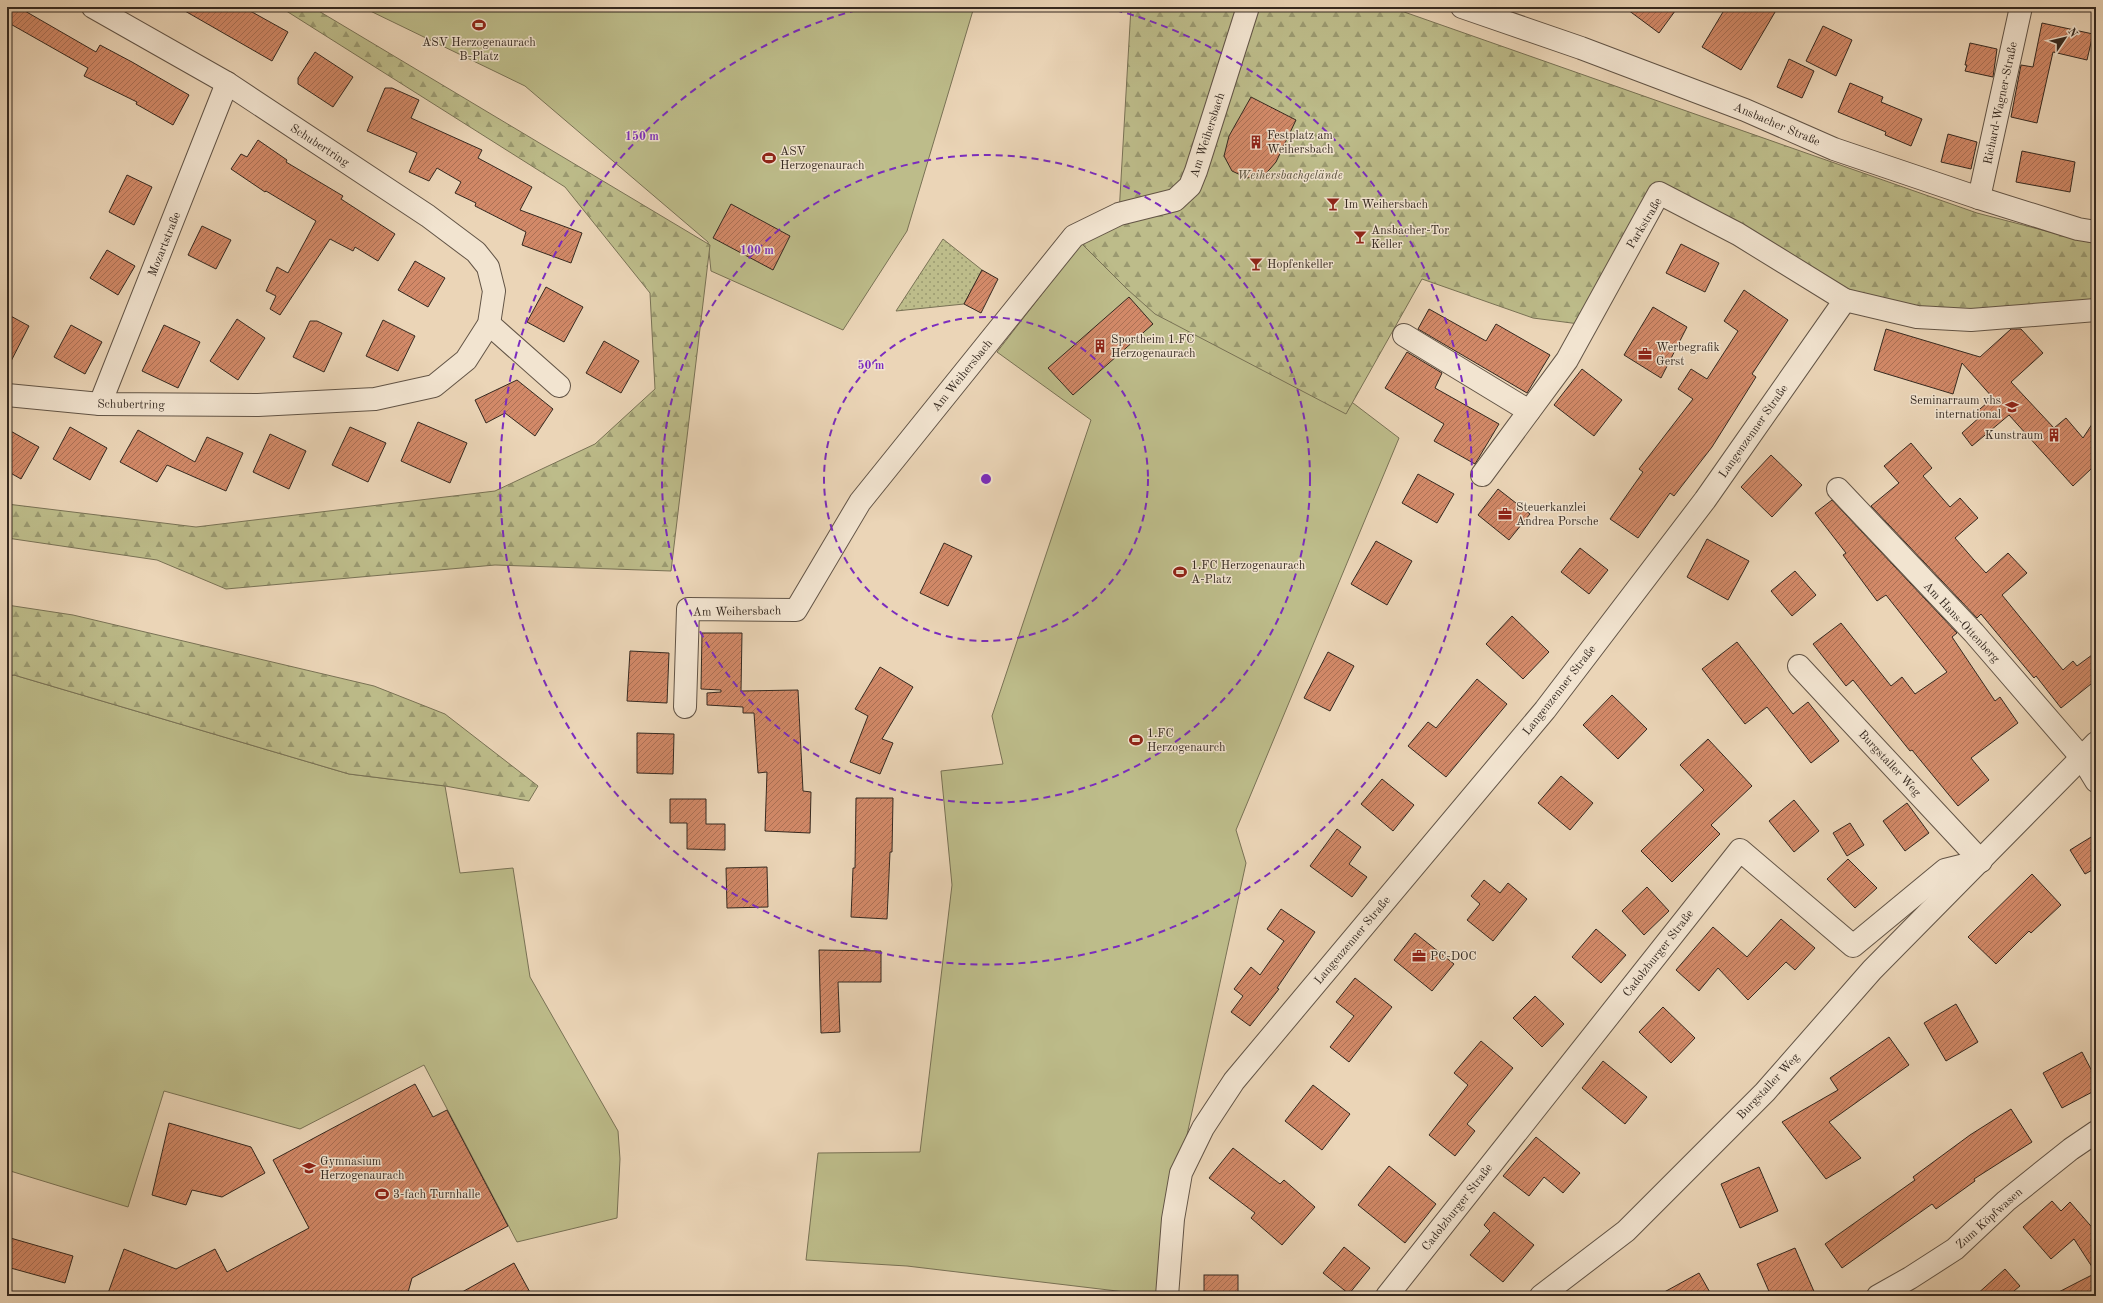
<svg xmlns="http://www.w3.org/2000/svg" width="2103" height="1303" viewBox="0 0 2103 1303" font-family="'Old Standard TT',serif">
<style>
.grass{fill:#bdbc8a;stroke:#797255}
.forest{fill:url(#forest-firs);stroke:#797255}
.park{fill:url(#park-dots);stroke:#797255}
.building{fill:url(#building-hatch);stroke:#352920}
.lines{fill:none;stroke-linecap:round;stroke-linejoin:round}
.minor-casing{stroke:#625446;stroke-width:24}
.minor{stroke:#f2e4d0;stroke-width:22}
.ring{fill:none;stroke:#7b2cbf;stroke-width:2;stroke-dasharray:7 5}
.labels{text-anchor:middle;stroke-width:3;stroke-linejoin:round;paint-order:stroke}
.poi-label{font-size:12px;fill:#352920;stroke:#f2e4d0;text-anchor:start}
.street-label{font-size:12px;fill:#352920;stroke:#f2e4d0}
.park-label{font-size:12px;font-style:italic;fill:#574e3a;stroke:#f2e4d0}
.centre{fill:#7b2cbf;stroke:#f2e4d0;stroke-width:2}
.ring-label{font-size:12px;text-anchor:middle;font-weight:bold;fill:#7b2cbf;stroke:#f2e4d0;stroke-width:3;stroke-linejoin:round;paint-order:stroke}
</style>
<defs>
<pattern id="forest-firs" width="22" height="20" patternUnits="userSpaceOnUse"><rect width="22" height="20" fill="#bdbc8a"/><path d="M5 1l3.5 6h-7zM16 11l3.5 6h-7z" fill="#9a9970"/></pattern>
<pattern id="park-dots" width="8" height="8" patternUnits="userSpaceOnUse"><rect width="8" height="8" fill="#bdbc8a"/><path d="M2 2h.1M6 6h.1" fill="none" stroke="#9a9970" stroke-width="1.8" stroke-linecap="round"/></pattern>
<pattern id="building-hatch" width="6" height="6" patternUnits="userSpaceOnUse"><rect width="6" height="6" fill="#d28968"/><path d="M-1 1l2-2M0 6l6-6M5 7l2-2" fill="none" stroke="#ab7055"/></pattern>
</defs>
<rect width="100%" height="100%" fill="#ebd5b7"/>
<filter id="stains"><feTurbulence type="fractalNoise" baseFrequency=".005" numOctaves="4"/><feColorMatrix values="0 0 0 0 .2 0 0 0 0 .09 0 0 0 0 .02 0 0 0 .5 -.17"/></filter>
<radialGradient id="worn" r=".72"><stop offset=".6" stop-color="#630" stop-opacity="0"/><stop offset="1" stop-color="#630" stop-opacity=".3"/></radialGradient>
<g class="grass">
<polygon points="362,7 974,7 907,231 843,330 711,271 708,242 525,86"/>
<polygon points="1119,225 1399,438 1236,830 1246,863 1187,1135 1172,1173 1159,1296 907,1266 806,1260 818,1153 920,1152 952,885 941,771 1003,764 992,716 1091,420 997,352 1083,241"/>
<polygon points="14,675 349,774 445,786 460,873 513,868 530,977 618,1131 620,1159 617,1218 517,1242 424,1065 300,1129 164,1091 128,1207 7,1170 7,676"/>
</g>
<g class="forest">
<polygon points="280,7 312,7 710,245 671,571 495,565 226,589 157,560 7,538 7,504 196,527 495,491 595,444 655,389 650,293 565,187"/>
<polygon points="1131,7 1390,7 1977,213 2096,244 2096,310 1971,320 1845,300 1659,193 1587,325 1533,318 1422,279 1346,414 1155,314 1127,289 1074,236 1119,214"/>
<polygon points="7,605 73,615 374,686 445,714 538,786 529,801 445,786 349,774 14,675 7,676"/>
</g>
<polygon class="park" points="943,239 982,270 964,304 896,311"/>
<g class="building">
<polygon points="7,7 18,7 96,52 100,45 132,62 189,95 173,125 136,104 137,102 84,76 88,68 7,22"/>
<polygon points="178,7 243,7 288,32 272,61"/>
<polygon points="1624,7 1678,7 1659,33"/>
<polygon points="1726,7 1778,7 1741,70 1702,47"/>
<polygon points="2042,23 2093,34 2087,60 2053,52 2037,123 2011,117 2021,65 2033,67"/>
<polygon points="1823,26 1852,40 1836,76 1806,61"/>
<polygon points="1970,43 1997,49 1993,77 1965,71 1967,65 1965,65"/>
<polygon points="315,52 353,77 333,107 298,84 298,78"/>
<polygon points="1789,59 1814,71 1802,98 1777,87"/>
<polygon points="1850,83 1883,97 1881,102 1922,119 1911,146 1885,135 1886,132 1838,112"/>
<polygon points="385,88 392,88 419,100 411,118 482,150 478,158 532,187 520,210 582,233 571,263 522,245 526,232 475,206 476,203 455,193 461,182 437,168 429,181 409,172 417,153 367,131"/>
<polygon points="1251,97 1296,120 1276,162 1270,169 1264,175 1247,178 1232,171 1224,156 1229,136"/>
<polygon points="1948,134 1977,142 1971,169 1941,162"/>
<polygon points="258,140 287,160 286,162 343,196 341,199 395,234 378,261 355,247 353,251 330,239 280,315 270,309 276,296 266,291 277,267 288,273 316,221 266,191 265,192 231,169 241,154 247,157"/>
<polygon points="2022,151 2075,162 2070,192 2016,182"/>
<polygon points="127,175 152,187 134,225 109,212"/>
<polygon points="731,204 790,236 773,270 713,238"/>
<polygon points="202,226 231,240 216,269 188,255"/>
<polygon points="1681,244 1719,263 1705,292 1666,273"/>
<polygon points="107,250 135,266 118,295 90,278"/>
<polygon points="415,261 445,278 428,307 398,290"/>
<polygon points="982,270 998,279 981,313 964,304"/>
<polygon points="546,287 583,307 564,342 527,322"/>
<polygon points="1744,290 1788,320 1752,374 1756,377 1712,447 1674,496 1670,493 1638,538 1610,519 1643,472 1639,469 1693,399 1678,389 1691,369 1707,379 1738,331 1724,321"/>
<polygon points="1129,297 1153,324 1073,395 1048,368"/>
<polygon points="1653,307 1687,327 1661,378 1624,355"/>
<polygon points="1429,309 1486,341 1496,324 1550,355 1527,393 1418,329"/>
<polygon points="7,314 29,326 7,369"/>
<polygon points="237,319 265,338 238,380 210,361"/>
<polygon points="383,320 415,336 398,371 366,356"/>
<polygon points="310,321 317,321 342,333 324,372 293,357"/>
<polygon points="71,325 102,342 85,374 54,357"/>
<polygon points="164,325 200,342 178,388 142,371"/>
<polygon points="1886,329 1980,357 2011,329 2021,329 2043,353 2011,382 2054,428 2066,418 2083,438 2096,418 2096,462 2091,469 2073,486 2009,415 1972,446 1962,433 1981,416 1974,414 1993,398 1962,363 1953,394 1874,370"/>
<polygon points="604,341 639,361 621,393 586,373"/>
<polygon points="1407,352 1442,373 1435,388 1499,424 1475,464 1434,441 1444,424 1385,388"/>
<polygon points="1582,369 1622,400 1594,436 1554,405"/>
<polygon points="517,380 553,409 535,436 505,413 486,423 475,400"/>
<polygon points="418,422 467,443 450,483 401,461"/>
<polygon points="70,427 107,448 90,480 53,459"/>
<polygon points="350,427 386,443 368,482 332,465"/>
<polygon points="7,429 39,447 21,479 7,471"/>
<polygon points="138,430 195,462 207,437 243,453 226,491 167,465 157,482 120,462"/>
<polygon points="270,434 306,451 289,489 253,472"/>
<polygon points="1911,443 1932,468 1923,476 1950,507 1960,498 1978,518 1955,538 1974,560 1986,573 2008,553 2027,573 2002,595 2063,670 2073,661 2077,666 2096,652 2096,680 2061,708 2036,676 2034,678 1981,614 1977,618 1871,506 1899,483 1884,466"/>
<polygon points="1771,455 1802,485 1772,517 1741,487"/>
<polygon points="1418,474 1454,494 1437,523 1402,503"/>
<polygon points="1498,489 1530,514 1509,540 1478,515"/>
<polygon points="1832,500 1957,633 1952,637 1995,701 2000,697 2018,723 1971,758 1989,780 1958,806 1912,750 1910,751 1853,680 1846,686 1813,644 1841,623 1891,686 1902,677 1915,694 1947,672 1886,595 1877,601 1843,555 1846,553 1815,513"/>
<polygon points="1707,539 1749,561 1728,600 1687,577"/>
<polygon points="1376,541 1412,561 1387,605 1351,584"/>
<polygon points="944,543 972,556 948,606 920,593"/>
<polygon points="1580,548 1608,570 1589,594 1561,572"/>
<polygon points="1795,571 1816,595 1792,616 1771,591"/>
<polygon points="1512,616 1549,652 1523,679 1486,644"/>
<polygon points="702,633 742,633 741,691 798,690 803,791 811,792 810,833 765,831 767,772 758,773 754,713 743,713 743,707 707,705 707,693 721,692 721,690 701,689"/>
<polygon points="1737,642 1793,714 1808,702 1839,741 1811,763 1767,707 1745,724 1702,669"/>
<polygon points="630,651 669,653 667,703 627,701"/>
<polygon points="1328,652 1354,666 1330,711 1304,698"/>
<polygon points="880,667 913,687 882,739 893,743 880,774 850,762 868,716 855,709"/>
<polygon points="1477,679 1507,704 1446,777 1408,746 1428,722 1436,728"/>
<polygon points="1612,695 1647,729 1618,759 1583,725"/>
<polygon points="637,733 674,734 673,774 637,773"/>
<polygon points="1708,739 1752,786 1711,825 1720,834 1672,882 1641,851 1704,790 1680,765"/>
<polygon points="1561,776 1593,803 1570,830 1538,803"/>
<polygon points="1382,779 1414,805 1393,831 1361,804"/>
<polygon points="856,798 893,798 892,852 890,852 887,919 851,917 853,868 855,868"/>
<polygon points="670,799 706,799 706,824 725,824 725,850 687,849 687,823 670,823"/>
<polygon points="1794,800 1819,831 1794,852 1769,821"/>
<polygon points="1907,803 1929,833 1905,851 1883,821"/>
<polygon points="1850,823 1864,845 1847,856 1833,833"/>
<polygon points="1337,829 1361,847 1349,864 1367,877 1352,897 1310,866"/>
<polygon points="2096,834 2096,868 2085,874 2070,850"/>
<polygon points="1848,859 1877,888 1855,908 1827,879"/>
<polygon points="767,867 768,907 727,908 726,868"/>
<polygon points="2032,874 2061,905 2031,933 2029,931 1996,964 1968,937"/>
<polygon points="1484,880 1500,893 1508,883 1527,899 1493,941 1467,920 1480,904 1471,896"/>
<polygon points="1647,887 1669,911 1644,935 1622,911"/>
<polygon points="1281,909 1315,932 1277,988 1279,989 1250,1026 1231,1012 1243,996 1234,989 1251,967 1260,975 1284,941 1267,929"/>
<polygon points="1781,919 1815,948 1795,970 1786,962 1748,1000 1718,968 1699,991 1676,970 1713,927 1747,957"/>
<polygon points="1596,929 1626,955 1601,983 1572,957"/>
<polygon points="1415,933 1454,964 1432,991 1394,960"/>
<polygon points="819,950 881,951 881,982 838,982 840,1032 821,1033"/>
<polygon points="1355,978 1392,1007 1349,1062 1330,1047 1354,1016 1336,1002"/>
<polygon points="1535,996 1564,1024 1542,1047 1513,1018"/>
<polygon points="1956,1004 1978,1042 1946,1061 1924,1023"/>
<polygon points="1663,1007 1695,1038 1671,1063 1639,1032"/>
<polygon points="1889,1037 1909,1065 1829,1122 1861,1158 1826,1179 1782,1122 1838,1090 1830,1078"/>
<polygon points="1481,1041 1513,1068 1467,1124 1475,1131 1455,1156 1429,1135 1468,1085 1454,1073"/>
<polygon points="2082,1052 2096,1079 2096,1090 2062,1108 2043,1073"/>
<polygon points="1603,1061 1647,1097 1625,1124 1582,1088"/>
<polygon points="415,1084 433,1117 447,1110 508,1226 412,1278 407,1296 380,1294 376,1296 107,1296 124,1249 176,1269 215,1249 227,1272 309,1228 273,1160"/>
<polygon points="1313,1085 1350,1114 1322,1150 1285,1121"/>
<polygon points="2011,1109 2032,1142 1974,1179 1975,1181 1936,1209 1932,1204 1842,1268 1825,1244 1915,1180 1913,1177 1970,1135"/>
<polygon points="169,1123 251,1147 265,1173 222,1197 192,1190 186,1205 152,1195"/>
<polygon points="1536,1137 1580,1173 1563,1193 1544,1177 1529,1196 1503,1176"/>
<polygon points="1233,1148 1280,1184 1284,1180 1315,1207 1282,1245 1251,1218 1255,1213 1209,1178"/>
<polygon points="1389,1166 1436,1204 1405,1243 1358,1205"/>
<polygon points="1759,1167 1778,1211 1740,1228 1721,1184"/>
<polygon points="2052,1201 2061,1211 2070,1202 2096,1232 2096,1273 2074,1239 2051,1259 2023,1227"/>
<polygon points="1494,1212 1534,1245 1503,1282 1470,1255 1490,1231 1484,1225"/>
<polygon points="7,1237 73,1256 65,1283 7,1267"/>
<polygon points="1344,1247 1370,1268 1349,1294 1323,1273"/>
<polygon points="1795,1248 1816,1296 1771,1296 1757,1264"/>
<polygon points="514,1263 532,1296 455,1296"/>
<polygon points="2005,1269 2020,1286 2008,1296 1975,1296"/>
<polygon points="1699,1273 1712,1296 1657,1296"/>
<polygon points="2096,1273 2096,1296 2051,1296 2082,1280"/>
<rect x="1204" y="1275" width="34" height="21"/>
</g>
<g class="lines">
<g class="minor-casing">
<g id="minor">
<polyline points="1462,7 1581,48 1745,110 1834,149 1979,198 2078,229 2096,232"/>
<polyline points="1979,198 2021,7"/>
<polyline points="489,324 559,386"/>
<polyline points="1404,335 1529,411"/>
<polyline points="7,395 100,404 258,405 375,399 434,386 466,360 489,324 494,291 488,267 476,252 428,216 227,83 93,7"/>
<polyline points="100,404 227,83"/>
<polyline points="1482,475 1567,360 1659,193 1738,234 1845,300 1917,317 1971,320 2096,310"/>
<polyline points="1838,489 1974,633 2082,758 2096,781"/>
<polyline points="685,707 688,609 796,610 860,502 1074,236 1119,214 1175,200 1190,186 1196,171 1248,7"/>
<polyline points="1167,1296 1173,1219 1181,1173 1203,1128 1234,1081 1545,710 1705,500 1845,300"/>
<polyline points="1387,1296 1740,850 1853,946 1945,870 1981,861 1799,666"/>
<polyline points="1541,1296 1626,1231 1765,1092 1872,970 2096,743"/>
<polyline points="1878,1296 1910,1278 1955,1249 2006,1201 2071,1149 2096,1132"/>
</g>
</g>
<use href="#minor" class="minor"/>
</g>
<g class="ring">
<circle cx="986" cy="479" r="162"/>
<circle cx="986" cy="479" r="324"/>
<path d="M1104 7A486 486 0 1 1 868 7"/>
</g>
<defs>
<g id="stadium-bare" transform="scale(1.08)"><path d="M0-5a6.5 5 0 1 0 0 10a6.5 5 0 1 0 0-10ZM-3.5-1.8h7v3.6h-7Z" fill="#8f2418" stroke="#f2e4d0" stroke-width="2.5" paint-order="stroke"/></g>
<g id="building-bare" transform="scale(1.08)"><path d="M-4-6H4V6H1V3H-1V6H-4ZM-2.5-4.3h1.7v1.8h-1.7ZM.8-4.3h1.7v1.8H.8ZM-2.5-1h1.7V.8h-1.7ZM.8-1h1.7V.8H.8Z" fill="#8f2418" stroke="#f2e4d0" stroke-width="2.5" paint-order="stroke"/></g>
<g id="bar-bare" transform="scale(1.08)"><path d="M-6-5H6L.8 .8V4.5H3.5V6h-7V4.5H-.8V.8Z" fill="#8f2418" stroke="#f2e4d0" stroke-width="2.5" paint-order="stroke"/></g>
<g id="office-bare" transform="scale(1.08)"><path d="M-6-3h4V-5.5h4V-3h4V5H-6ZM-1-4.5V-3h2v-1.5ZM-6 0V1H6V0Z" fill="#8f2418" stroke="#f2e4d0" stroke-width="2.5" paint-order="stroke"/></g>
<g id="university-bare" transform="scale(1.08)"><path d="M0-5L7-2L0 1L-7-2ZM-4 1L0 2.5L4 1V4Q0 6-4 4Z" fill="#8f2418" stroke="#f2e4d0" stroke-width="2.5" paint-order="stroke"/></g>
<g id="school-bare" transform="scale(1.08)"><path d="M0-5L7-2L0 1L-7-2ZM-4 1L0 2.5L4 1V4Q0 6-4 4Z" fill="#8f2418" stroke="#f2e4d0" stroke-width="2.5" paint-order="stroke"/></g>
</defs>
<g fill-rule="evenodd">
<use href="#stadium-bare" x="479" y="25"/>
<use href="#building-bare" x="1256" y="142"/>
<use href="#stadium-bare" x="769" y="158"/>
<use href="#bar-bare" x="1333" y="204"/>
<use href="#bar-bare" x="1360" y="237"/>
<use href="#bar-bare" x="1256" y="264"/>
<use href="#building-bare" x="1100" y="346"/>
<use href="#office-bare" x="1645" y="354"/>
<use href="#university-bare" x="2012" y="407"/>
<use href="#building-bare" x="2054" y="435"/>
<use href="#office-bare" x="1505" y="514"/>
<use href="#stadium-bare" x="1180" y="572"/>
<use href="#stadium-bare" x="1136" y="740"/>
<use href="#office-bare" x="1419" y="956"/>
<use href="#school-bare" x="309" y="1168"/>
<use href="#stadium-bare" x="382" y="1194"/>
</g>
<g class="labels">
<g class="poi-label">
<text x="479" y="46" text-anchor="middle">ASV Herzogenaurach<tspan x="479" dy="14">B-Platz</tspan></text>
<text x="1267" y="139">Festplatz am<tspan x="1267" dy="14">Weihersbach</tspan></text>
<text x="780" y="155">ASV<tspan x="780" dy="14">Herzogenaurach</tspan></text>
<text x="1344" y="208">Im Weihersbach</text>
<text x="1371" y="234">Ansbacher-Tor<tspan x="1371" dy="14">Keller</tspan></text>
<text x="1267" y="268">Hopfenkeller</text>
<text x="1111" y="343">Sportheim 1.FC<tspan x="1111" dy="14">Herzogenaurach</tspan></text>
<text x="1656" y="351">Werbegrafik<tspan x="1656" dy="14">Gerst</tspan></text>
<text x="2001" y="404" text-anchor="end">Seminarraum vhs<tspan x="2001" dy="14">international</tspan></text>
<text x="2043" y="439" text-anchor="end">Kunstraum</text>
<text x="1516" y="511">Steuerkanzlei<tspan x="1516" dy="14">Andrea Porsche</tspan></text>
<text x="1191" y="569">1.FC Herzogenaurach<tspan x="1191" dy="14">A-Platz</tspan></text>
<text x="1147" y="737">1.FC<tspan x="1147" dy="14">Herzogenaurch</tspan></text>
<text x="1430" y="960">PC-DOC</text>
<text x="320" y="1165">Gymnasium<tspan x="320" dy="14">Herzogenaurach</tspan></text>
<text x="393" y="1198">3-fach Turnhalle</text>
</g>
<g class="street-label">
<text transform="translate(2000 103) rotate(-78)" y="4">Richard-Wagner-Straße</text>
<text transform="translate(1777 124) rotate(23)" y="4">Ansbacher Straße</text>
<text transform="translate(1207 135) rotate(-72)" y="4">Am Weihersbach</text>
<text transform="translate(320 145) rotate(33)" y="4">Schubertring</text>
<text transform="translate(1644 223) rotate(-59)" y="4">Parkstraße</text>
<text transform="translate(164 244) rotate(-68)" y="4">Mozartstraße</text>
<text transform="translate(962 375) rotate(-51)" y="4">Am Weihersbach</text>
<text transform="translate(131 404) rotate(1)" y="4">Schubertring</text>
<text transform="translate(1753 431) rotate(-55)" y="4">Langenzenner Straße</text>
<text transform="translate(737 611) rotate(-1)" y="4">Am Weihersbach</text>
<text transform="translate(1962 622) rotate(47)" y="4">Am Hans-Ottenberg</text>
<text transform="translate(1559 690) rotate(-52)" y="4">Langenzenner Straße</text>
<text transform="translate(1890 763) rotate(47)" y="4">Burgstaller Weg</text>
<text transform="translate(1352 940) rotate(-50)" y="4">Langenzenner Straße</text>
<text transform="translate(1658 953) rotate(-52)" y="4">Cadolzburger Straße</text>
<text transform="translate(1768 1086) rotate(-47)" y="4">Burgstaller Weg</text>
<text transform="translate(1457 1207) rotate(-52)" y="4">Cadolzburger Straße</text>
<text transform="translate(1989 1218) rotate(-42)" y="4">Zum Köpfwasen</text>
</g>
<g class="park-label">
<text x="1290" y="179">Weihersbachgelände</text>
</g>
</g>
<circle cx="986" cy="479" r="6" class="centre"/>
<g class="ring-label">
<text x="642" y="140">150 m</text>
<text x="757" y="254">100 m</text>
<text x="871" y="369">50 m</text>
</g>
<rect width="2103" height="1303" fill="none" stroke="#ebd5b7" stroke-width="24"/>
<rect x="8" y="8" width="2087" height="1287" fill="none" stroke="#352920" stroke-width="2"/>
<rect x="12" y="12" width="2079" height="1279" fill="none" stroke="#352920"/>
<g transform="translate(2065 38) rotate(55)" stroke="#f2e4d0" stroke-width="3" paint-order="stroke">
<path d="M0-3L7 15L0 10L-7 15Z" fill="#352920"/>
<text y="-6" font-size="11" font-weight="bold" text-anchor="middle" fill="#352920">N</text>
</g>
<rect width="100%" height="100%" filter="url(#stains)"/>
<rect width="100%" height="100%" fill="url(#worn)"/>
</svg>
